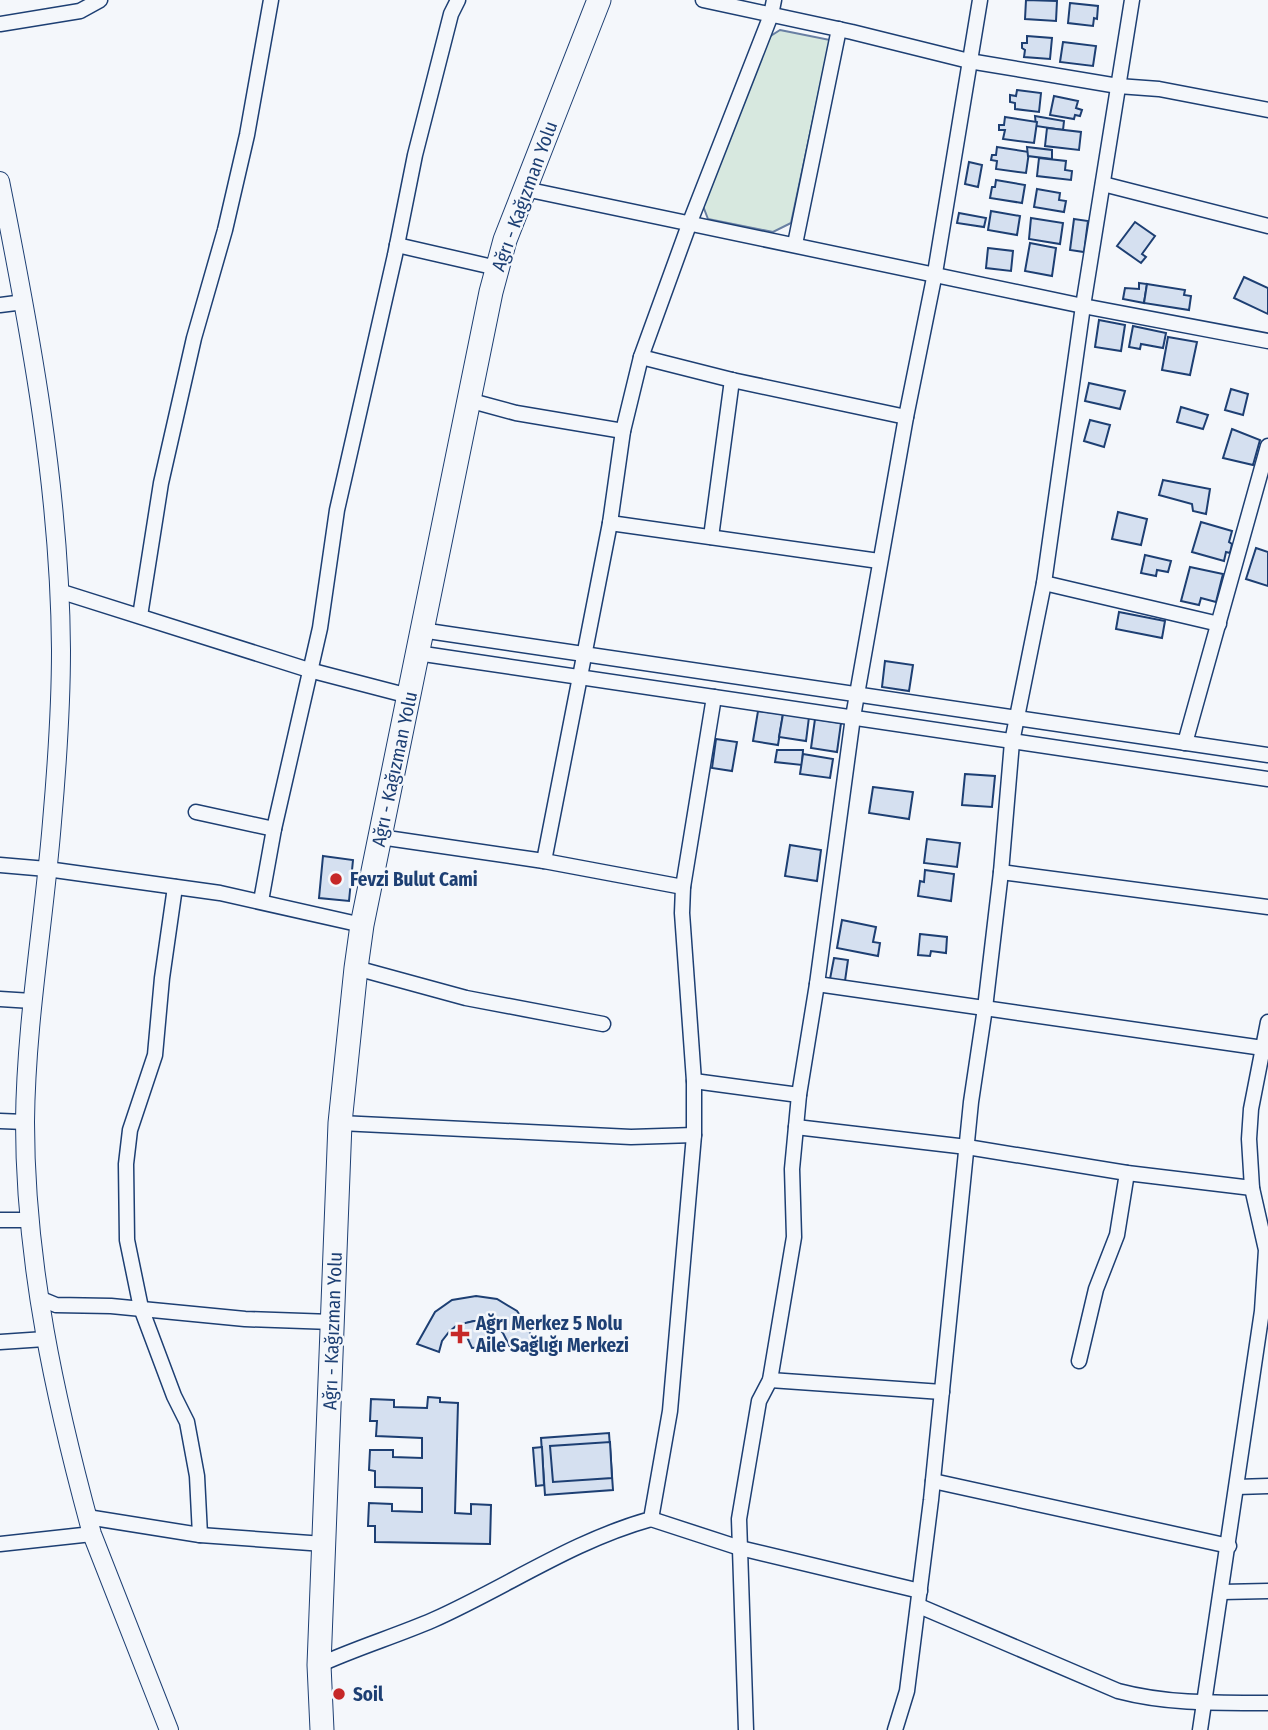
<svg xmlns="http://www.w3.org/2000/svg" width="1268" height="1730" viewBox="0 0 1268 1730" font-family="'Fira Sans Condensed',sans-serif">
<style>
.green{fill:#d7e8df;stroke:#687fa3;stroke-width:2}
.building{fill:#d5e0f0;stroke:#1d3f73;stroke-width:2}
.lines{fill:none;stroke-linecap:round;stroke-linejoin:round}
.minor-casing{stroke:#1d3f73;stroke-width:17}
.tertiary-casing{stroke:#1d3f73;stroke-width:20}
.primary-casing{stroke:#1d3f73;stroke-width:25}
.minor{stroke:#f4f7fb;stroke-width:14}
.tertiary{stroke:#f4f7fb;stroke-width:18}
.primary{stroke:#f4f7fb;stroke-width:23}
.poi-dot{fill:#c62828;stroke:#f4f7fb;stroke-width:2.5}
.labels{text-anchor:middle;stroke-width:5;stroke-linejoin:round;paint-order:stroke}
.street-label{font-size:19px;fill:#1d3f73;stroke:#f4f7fb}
.poi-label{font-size:19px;font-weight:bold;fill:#1d3f73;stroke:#f4f7fb;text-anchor:start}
</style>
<rect width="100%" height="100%" fill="#f4f7fb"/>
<polygon class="green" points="780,30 830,40 791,223 773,232 708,219 703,206 766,39"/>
<g class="building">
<polygon points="1026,0 1057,1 1056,21 1025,19"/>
<polygon points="1070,3 1098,6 1097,19 1094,18 1093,26 1068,23"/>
<polygon points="1027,36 1052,38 1050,59 1024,57 1025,50 1022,48 1022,43 1027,43"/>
<polygon points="1063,42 1096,46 1093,66 1060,62"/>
<polygon points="1017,90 1041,93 1039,112 1015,109 1015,103 1010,102 1010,95 1016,96"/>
<polygon points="1054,96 1078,101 1076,108 1082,110 1080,116 1075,115 1074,119 1050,115"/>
<polygon points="1035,116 1064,121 1063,130 1036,126"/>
<polygon points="1005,117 1037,122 1034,143 1003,139 1005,130 999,130 999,125 1004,125"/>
<polygon points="1047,128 1081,132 1079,150 1045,146"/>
<polygon points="997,147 1029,152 1026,173 996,169 997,161 991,160 992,155 996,155"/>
<polygon points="1027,147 1052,150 1052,159 1028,156"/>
<polygon points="1039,158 1066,161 1065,170 1072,171 1071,180 1037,176"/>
<polygon points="969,162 982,165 978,187 965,184"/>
<polygon points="996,180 1025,185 1022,203 990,198 992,187 995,187"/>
<polygon points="1037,189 1060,193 1059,200 1066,201 1064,212 1034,207"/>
<polygon points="991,211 1020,216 1017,235 988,230"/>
<polygon points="959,213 986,218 984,227 957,223"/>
<polygon points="1031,218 1063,223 1060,244 1029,239"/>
<polygon points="1074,219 1088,221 1084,252 1070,250"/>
<polygon points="1135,222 1155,236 1142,254 1146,257 1141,263 1117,246"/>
<polygon points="1030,243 1056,248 1052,276 1025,271"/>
<polygon points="988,248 1013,251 1011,271 986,268"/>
<polygon points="1244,277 1268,288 1268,314 1234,298"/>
<polygon points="1139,283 1147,284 1144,303 1123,299 1125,288 1139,289"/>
<polygon points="1147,284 1185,290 1184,295 1191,296 1189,310 1144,303"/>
<polygon points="1099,320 1125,325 1121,351 1095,347"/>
<polygon points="1133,326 1166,333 1163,348 1141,344 1140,349 1129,347"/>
<polygon points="1168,337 1197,342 1190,375 1162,370"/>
<polygon points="1089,383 1125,391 1120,409 1085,401"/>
<polygon points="1231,389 1248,394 1243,415 1225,410"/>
<polygon points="1181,407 1208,415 1203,429 1177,422"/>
<polygon points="1090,420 1110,425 1104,447 1084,441"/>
<polygon points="1232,429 1260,440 1253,465 1223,458"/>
<polygon points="1163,480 1210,489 1206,514 1193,511 1192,504 1159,495"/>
<polygon points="1118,512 1147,519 1141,545 1112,539"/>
<polygon points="1201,522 1232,531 1229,542 1232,544 1230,553 1226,552 1224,561 1192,552"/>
<polygon points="1256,548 1268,552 1268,586 1246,579"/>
<polygon points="1145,555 1171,561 1168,572 1157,570 1156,576 1141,573"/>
<polygon points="1190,567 1223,574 1216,602 1201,598 1199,605 1181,601"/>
<polygon points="1119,612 1165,621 1162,638 1116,629"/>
<polygon points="885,661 913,665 909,691 882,687"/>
<polygon points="758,711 783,714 778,745 753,741"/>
<polygon points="783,714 809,717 806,741 779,737"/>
<polygon points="815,719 841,723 837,752 811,748"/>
<polygon points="716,739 737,742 732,771 712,768"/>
<polygon points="777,750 803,750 802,765 775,762"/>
<polygon points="803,754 833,759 830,778 800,774"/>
<polygon points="965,774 995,776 992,807 962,805"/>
<polygon points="873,787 913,792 909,819 869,813"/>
<polygon points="927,839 960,843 957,867 924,863"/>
<polygon points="790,845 821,850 817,881 785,876"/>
<polygon points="323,856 353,860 349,901 319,898"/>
<polygon points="925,870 954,874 951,901 918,896 920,881 924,882"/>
<polygon points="842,920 876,927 873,942 880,943 878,956 837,948"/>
<polygon points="920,934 947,937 946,953 931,951 930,956 918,955"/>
<polygon points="834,958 848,960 845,981 830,979"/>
<polygon points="476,1296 497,1299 517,1311 528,1327 534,1344 511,1349 503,1333 495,1325 485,1321 474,1321 456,1326 449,1332 442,1341 439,1352 417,1344 435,1312 452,1300"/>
<polygon points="474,1321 485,1321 497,1328 484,1347 472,1348 461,1324"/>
<polygon points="428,1397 440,1398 440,1402 458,1403 455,1513 471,1514 471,1504 491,1505 490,1544 375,1542 375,1526 368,1526 369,1503 392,1504 392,1511 422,1512 422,1488 375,1487 375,1471 369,1470 370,1450 393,1450 393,1457 422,1458 422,1438 376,1436 377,1421 370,1421 371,1399 394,1400 394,1407 427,1408"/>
<polygon points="609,1433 613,1490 545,1495 541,1438"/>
<polygon points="610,1442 612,1478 553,1482 550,1446"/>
<polygon points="542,1447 544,1485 536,1486 533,1448"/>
</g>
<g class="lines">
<g class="minor-casing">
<g id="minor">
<polyline points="703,0 852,32 969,61 1118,86 1159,89 1268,110"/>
<polyline points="0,24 80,11 100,0"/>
<polyline points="1103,184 1268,226"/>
<polyline points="525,189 1083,306 1268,341"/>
<polyline points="795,244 839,29"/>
<polyline points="397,245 497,268"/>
<polyline points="0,305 24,302"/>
<polyline points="641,357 732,380 906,417"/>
<polyline points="468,400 516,413 623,431"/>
<polyline points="610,523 879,561"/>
<polyline points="711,537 732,380"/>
<polyline points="1044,583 1219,624"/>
<polyline points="59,591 309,670 409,696"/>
<polyline points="140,616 161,483 194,338 225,230 247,135 271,0"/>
<polyline points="421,630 1268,755"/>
<polyline points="417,653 1268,779"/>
<polyline points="1185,743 1268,446"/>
<polyline points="196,812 274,829"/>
<polyline points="380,837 544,861 683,887"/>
<polyline points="544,861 610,523 623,431 641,357 690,222 771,15 774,0"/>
<polyline points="0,865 47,869 220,893 362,925"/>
<polyline points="1001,872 1268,907"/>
<polyline points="175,887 162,978 155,1055 130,1130 126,1164 127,1240 141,1308 174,1396 187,1422 197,1476 200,1535"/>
<polyline points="261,901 274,829 320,628 337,510 395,255 415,155 451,14 458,0"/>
<polyline points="356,968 466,998 603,1024"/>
<polyline points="817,984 1263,1048"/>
<polyline points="0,999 32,1001"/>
<polyline points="694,1081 799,1095"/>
<polyline points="0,1121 25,1122"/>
<polyline points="340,1123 631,1137 694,1135"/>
<polyline points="796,1127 967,1147 1127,1173 1252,1188"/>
<polyline points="0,1220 28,1220"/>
<polyline points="39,1298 56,1305 111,1306 245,1319 332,1322"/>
<polyline points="0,1342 45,1339"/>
<polyline points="1079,1361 1096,1289 1117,1235 1127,1173"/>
<polyline points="770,1380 942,1392"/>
<polyline points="933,1481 1229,1546"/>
<polyline points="1237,1487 1268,1486"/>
<polyline points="87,1517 200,1535 324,1544"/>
<polyline points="651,1519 740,1548 920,1591"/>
<polyline points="0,1544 92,1534"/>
<polyline points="1222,1592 1268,1591"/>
<path d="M919 1606 1118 1691C1167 1704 1217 1703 1268 1703"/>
<path d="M319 1665C356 1648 396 1636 433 1620 507 1587 572 1541 651 1519L670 1411 694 1135V1081L682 913 683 887 714 697"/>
<polyline points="746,1730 739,1519 759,1401 770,1380 794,1237 792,1169 799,1095 817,984 853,717 906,417 935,273 980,0"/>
<polyline points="895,1730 907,1691 931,1500 971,1102 985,1008 1001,872 1012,742 1044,583 1083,306 1132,0"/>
<polyline points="1200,1730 1262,1311 1266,1250 1252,1188 1249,1139 1251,1109 1268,1022"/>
</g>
</g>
<g class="tertiary-casing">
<path id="tertiary" d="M0 181C31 336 60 491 61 650 61 707 57 765 52 822 44 922 26 1021 25 1122 25 1263 55 1399 92 1534L169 1730"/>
</g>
<g class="primary-casing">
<polyline id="primary" points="322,1730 319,1665 340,1123 356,968 362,925 491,292 505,240 599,0"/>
</g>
<use href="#minor" class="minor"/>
<use href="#tertiary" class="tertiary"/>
<use href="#primary" class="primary"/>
</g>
<g class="poi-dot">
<circle cx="336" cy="879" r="7"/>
<path d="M456.5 1323.5h7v7h7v7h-7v7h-7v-7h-7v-7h7z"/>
<circle cx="339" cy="1694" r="7"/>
</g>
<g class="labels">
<g class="street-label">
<text transform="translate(524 196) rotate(-70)" y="7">Ağrı - Kağızman Yolu</text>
<text transform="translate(394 769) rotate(-78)" y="7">Ağrı - Kağızman Yolu</text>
<text transform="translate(332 1331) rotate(-88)" y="7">Ağrı - Kağızman Yolu</text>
</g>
<g class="poi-label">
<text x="350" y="886">Fevzi Bulut Cami</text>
<text x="476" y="1330">Ağrı Merkez 5 Nolu<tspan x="476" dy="22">Aile Sağlığı Merkezi</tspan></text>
<text x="353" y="1701">Soil</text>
</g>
</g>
</svg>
